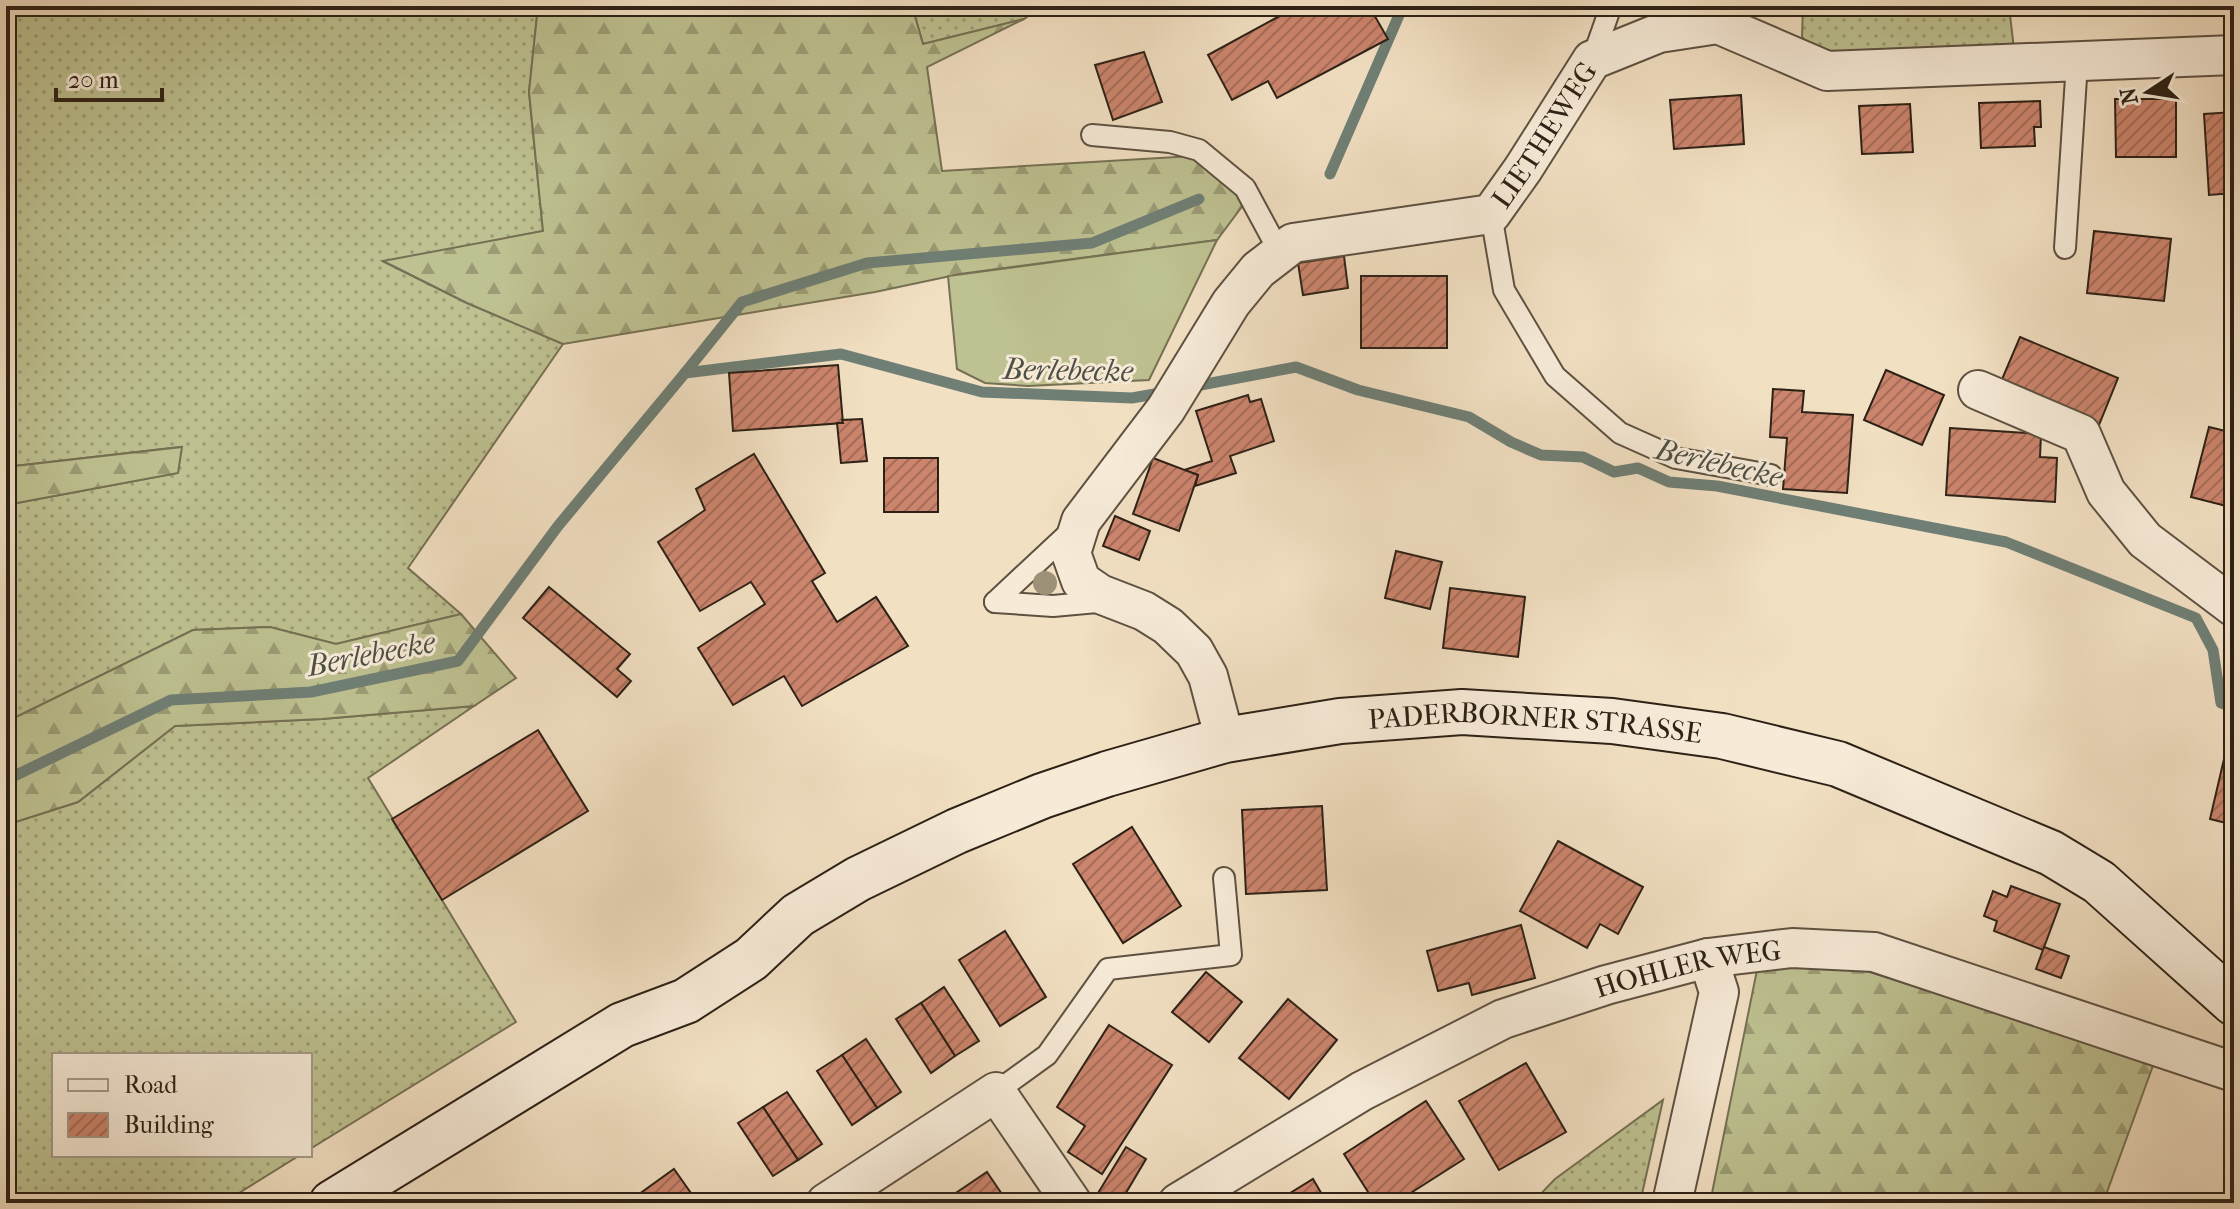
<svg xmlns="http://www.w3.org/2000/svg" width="2240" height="1209" viewBox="0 0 2240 1209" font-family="'IM FELL French Canon',serif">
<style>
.grass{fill:url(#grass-dots);stroke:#767154;stroke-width:2}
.forest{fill:url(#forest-firs);stroke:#767154;stroke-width:2}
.pitch{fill:#bec191;stroke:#767154;stroke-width:2}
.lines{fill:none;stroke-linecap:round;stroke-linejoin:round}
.stream{stroke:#6f7f75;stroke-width:11}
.building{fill:url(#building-hatch);stroke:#2d2116;stroke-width:2}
.lane-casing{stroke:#5e5141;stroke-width:24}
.street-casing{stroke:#5e5141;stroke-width:42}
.secondary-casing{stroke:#2d2116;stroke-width:48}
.lane{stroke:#f7ebd8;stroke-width:20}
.street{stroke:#f7ebd8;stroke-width:38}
.secondary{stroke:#f7ebd8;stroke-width:44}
.tree{fill:#9d9178}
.labels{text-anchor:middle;stroke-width:6;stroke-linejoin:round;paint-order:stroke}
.street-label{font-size:28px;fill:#2d2116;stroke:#f7ebd8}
.water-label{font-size:30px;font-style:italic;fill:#4e5046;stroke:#f7ebd8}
</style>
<defs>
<pattern id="grass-dots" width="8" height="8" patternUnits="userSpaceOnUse" patternTransform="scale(2)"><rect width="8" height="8" fill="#bec191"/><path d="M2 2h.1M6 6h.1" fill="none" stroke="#9b9c75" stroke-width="1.8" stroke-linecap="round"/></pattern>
<pattern id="forest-firs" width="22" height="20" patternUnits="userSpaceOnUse" patternTransform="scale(2)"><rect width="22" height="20" fill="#bec191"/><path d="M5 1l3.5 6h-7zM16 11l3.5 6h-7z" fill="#9b9c75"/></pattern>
<pattern id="building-hatch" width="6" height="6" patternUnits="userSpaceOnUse" patternTransform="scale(2)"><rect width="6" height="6" fill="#cc856d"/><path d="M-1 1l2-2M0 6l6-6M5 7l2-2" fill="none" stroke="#a66c59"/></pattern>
</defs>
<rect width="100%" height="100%" fill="#f2e0c3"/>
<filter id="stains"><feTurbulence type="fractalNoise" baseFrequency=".0025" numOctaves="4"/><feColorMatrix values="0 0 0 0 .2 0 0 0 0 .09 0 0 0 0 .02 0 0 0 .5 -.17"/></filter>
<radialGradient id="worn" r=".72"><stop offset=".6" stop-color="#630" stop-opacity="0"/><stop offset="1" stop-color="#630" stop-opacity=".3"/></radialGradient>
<g class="grass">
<polygon points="6,6 538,6 529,92 543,231 384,262 467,303 563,344 408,568 461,614 336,644 270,627 193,630 6,722 6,505 178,473 181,447 6,467"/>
<polygon points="912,6 1042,6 1024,19 923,44"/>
<polygon points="1803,6 2013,6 2010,15 2014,49 1820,57 1802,37"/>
<polygon points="474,706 368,778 516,1022 310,1149 310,1055 54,1055 54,1155 300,1155 223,1203 6,1203 6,825 78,802 175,726 322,719"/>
<polygon points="1663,1100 1640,1203 1532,1203 1555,1179"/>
</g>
<g class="forest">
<polygon points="538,6 912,6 923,44 1024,19 927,67 942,171 1193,156 1255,189 1217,240 960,274 875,292 563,344 467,303 383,261 543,231 529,92"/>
<polygon points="182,447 178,473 6,505 6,467"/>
<polygon points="461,614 516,678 474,706 322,719 175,726 78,802 6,825 6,722 193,630 270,627 336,644"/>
<polygon points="1795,966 1851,966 2154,1063 2103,1203 1710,1203 1757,970"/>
</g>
<polygon class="pitch" points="1217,240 1149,380 1028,386 985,383 957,369 948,276"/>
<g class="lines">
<g class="stream">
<polyline points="1330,174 1403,6"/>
<polyline points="685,373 742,302 867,263 1092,243 1199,199"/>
<polyline points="1190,387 1296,367 1358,390 1469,417 1511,442 1541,455 1583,457 1614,472 1638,468 1669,482 1717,486 2006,542 2196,618 2213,650 2221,703 2231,706 2234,704"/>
<polyline points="6,780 171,700 311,692 458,661 558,526 685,373 841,354 982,392 1132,398 1166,392"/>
</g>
</g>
<g class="building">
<polygon points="1298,6 1386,6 1373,13 1388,39 1277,98 1268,81 1232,100 1208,55"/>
<polygon points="1144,52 1162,102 1113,120 1095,65"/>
<polygon points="1741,95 1744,144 1674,149 1670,100"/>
<polygon points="2115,99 2176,99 2176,157 2116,157"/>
<polygon points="2040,101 2041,127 2034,127 2035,146 1981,148 1979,103"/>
<polygon points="1910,104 1913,152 1862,154 1859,106"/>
<polygon points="2234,112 2234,193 2209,195 2204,114"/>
<polygon points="2094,231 2171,239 2164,301 2087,293"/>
<polygon points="1344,256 1348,288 1303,295 1298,263"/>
<rect x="1361" y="276" width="86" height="72"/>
<polygon points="2020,337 2118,378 2099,425 2000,384"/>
<polygon points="838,365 843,423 733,431 729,373"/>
<polygon points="1886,370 1944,395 1922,445 1864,420"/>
<polygon points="1773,389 1804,391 1802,412 1853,415 1847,493 1783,489 1787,438 1770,437"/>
<polygon points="1248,395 1250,402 1261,399 1274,441 1230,456 1236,473 1195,486 1198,475 1184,470 1212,461 1196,411"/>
<polygon points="862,419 867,461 841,463 837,423 843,423 842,420"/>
<polygon points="2209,427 2234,433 2234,508 2191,497"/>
<polygon points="1950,428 2041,434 2040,457 2057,458 2055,502 1946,495"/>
<polygon points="754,454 825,573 812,581 837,622 876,597 908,646 802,706 784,676 733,705 698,648 765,604 751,582 700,611 658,542 705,510 696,489"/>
<rect x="884" y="458" width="54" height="54"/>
<polygon points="1153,458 1198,475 1179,531 1133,514"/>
<polygon points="1115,516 1150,531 1139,560 1103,546"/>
<polygon points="1396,551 1442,562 1430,609 1385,598"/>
<polygon points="549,587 630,654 617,669 631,681 617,697 523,618"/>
<polygon points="1450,588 1525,597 1518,657 1443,648"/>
<polygon points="538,730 588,811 442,900 392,819"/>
<polygon points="2224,759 2234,762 2234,825 2210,819"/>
<polygon points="1322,806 1327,890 1246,894 1242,810"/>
<polygon points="1132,827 1181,906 1123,943 1073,864"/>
<polygon points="1558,841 1643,887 1618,934 1600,924 1587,948 1520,911"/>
<polygon points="2011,886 2060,904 2043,950 1994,931 1997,921 1984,916 1993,891 2007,897"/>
<polygon points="1521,925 1535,978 1472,995 1469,983 1438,991 1427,951"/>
<polygon points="1005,931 1046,997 1000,1026 959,960"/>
<polygon points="2044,947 2069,956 2061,978 2036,969"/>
<polygon points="1206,972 1242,1002 1209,1042 1172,1012"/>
<polygon points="944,987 979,1041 955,1056 921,1003"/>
<polygon points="1288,999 1337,1040 1289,1099 1239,1058"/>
<polygon points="921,1003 955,1056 931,1073 896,1019"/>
<polygon points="1109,1025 1172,1065 1102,1174 1068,1152 1085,1126 1057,1107"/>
<polygon points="866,1039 901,1092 877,1108 842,1055"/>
<polygon points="842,1055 877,1108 852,1125 817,1071"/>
<polygon points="1526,1063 1566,1132 1499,1170 1459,1101"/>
<polygon points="787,1092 822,1144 798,1160 763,1107"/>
<polygon points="1426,1101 1464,1159 1395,1203 1375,1203 1344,1154"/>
<polygon points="763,1107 798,1160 773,1176 738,1123"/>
<polygon points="1126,1147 1146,1159 1120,1203 1092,1203"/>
<polygon points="674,1169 698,1203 639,1203 635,1197"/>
<polygon points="987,1172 1008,1203 941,1203"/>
<polygon points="1313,1179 1327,1203 1274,1203"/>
</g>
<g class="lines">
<g class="lane-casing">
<g id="lane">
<polyline points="1685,6 1714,22"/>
<polyline points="1592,60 1611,6"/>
<polyline points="1092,135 1170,142 1199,150 1245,188 1280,253"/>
<polyline points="1491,214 1504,290 1555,376 1620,433 1676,458 1771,475"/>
<polyline points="2065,248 2077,62"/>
<polyline points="995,602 1053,606 1108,601"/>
<polyline points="995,602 1071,531"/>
<polyline points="996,1092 1047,1055 1108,969 1231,955 1224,878"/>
</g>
</g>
<g class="street-casing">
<g id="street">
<polyline points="1978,390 2081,434 2106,492 2145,540 2234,607"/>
<path id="s1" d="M1225 740 1208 676 1194 651 1168 626 1144 611 1100 594 1081 581 1071 553 1081 521 1166 409 1231 303 1258 270 1293 243 1491 214 1523 169 1592 60 1659 33 1718 24 1827 71 2234 55"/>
<polyline points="826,1203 996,1092 1072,1203"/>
<path id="s2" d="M1178 1203 1362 1091 1503 1019 1606 985 1708 958 1792 948 1874 952 2234 1072"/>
<polyline points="1672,1203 1719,992 1708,958"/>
</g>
</g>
<g class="secondary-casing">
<g id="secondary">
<path id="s3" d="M332 1203 622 1025 686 1001 751 959 798 915 858 879 957 831 1042 796 1107 774 1225 740 1340 721 1462 712 1612 721 1722 736 1838 764 2051 853 2099 882 2234 1003"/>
</g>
</g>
<use href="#lane" class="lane"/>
<use href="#street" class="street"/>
<use href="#secondary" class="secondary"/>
</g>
<circle class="tree" cx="1045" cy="583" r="12"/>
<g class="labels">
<g class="street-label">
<text dy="10" stroke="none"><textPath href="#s1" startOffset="940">LIETHEWEG</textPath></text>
<text dy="10" stroke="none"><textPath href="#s3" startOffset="1326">PADERBORNER STRASSE</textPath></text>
<text dy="10" stroke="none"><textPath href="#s2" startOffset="566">HOHLER WEG</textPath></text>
</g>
<g class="water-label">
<text transform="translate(1068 370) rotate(1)" y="10">Berlebecke</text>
<text transform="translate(1719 463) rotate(13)" y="10">Berlebecke</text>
<text transform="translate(371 654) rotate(-11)" y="10">Berlebecke</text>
</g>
</g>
<rect width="2240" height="1209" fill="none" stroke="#f2e0c3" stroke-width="32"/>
<rect x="8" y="8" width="2224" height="1193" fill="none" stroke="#2d2116" stroke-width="4"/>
<rect x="16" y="16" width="2208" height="1177" fill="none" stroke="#2d2116" stroke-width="2"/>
<rect x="52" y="1053" width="260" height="104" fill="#f7ebd8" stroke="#a69a8a" stroke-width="2"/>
<rect x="68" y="1079" width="40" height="12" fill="#f7ebd8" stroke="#a69a8a" stroke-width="2"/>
<text x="124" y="1093" font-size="24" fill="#2d2116">Road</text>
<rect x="68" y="1113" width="40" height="24" fill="url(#building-hatch)" stroke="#a69a8a" stroke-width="2"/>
<text x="124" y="1133" font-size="24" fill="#2d2116">Building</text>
<g transform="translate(2148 92) rotate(258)" stroke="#f7ebd8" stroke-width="6" paint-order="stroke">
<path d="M0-6L14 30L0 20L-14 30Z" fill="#2d2116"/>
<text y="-12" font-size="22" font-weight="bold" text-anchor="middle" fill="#2d2116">N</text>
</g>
<path d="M56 88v12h106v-12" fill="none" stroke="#2d2116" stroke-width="4"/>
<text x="68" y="88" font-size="24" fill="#2d2116" stroke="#f7ebd8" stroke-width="6" paint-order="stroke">20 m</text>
<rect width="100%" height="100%" filter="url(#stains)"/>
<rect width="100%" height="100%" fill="url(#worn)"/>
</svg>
